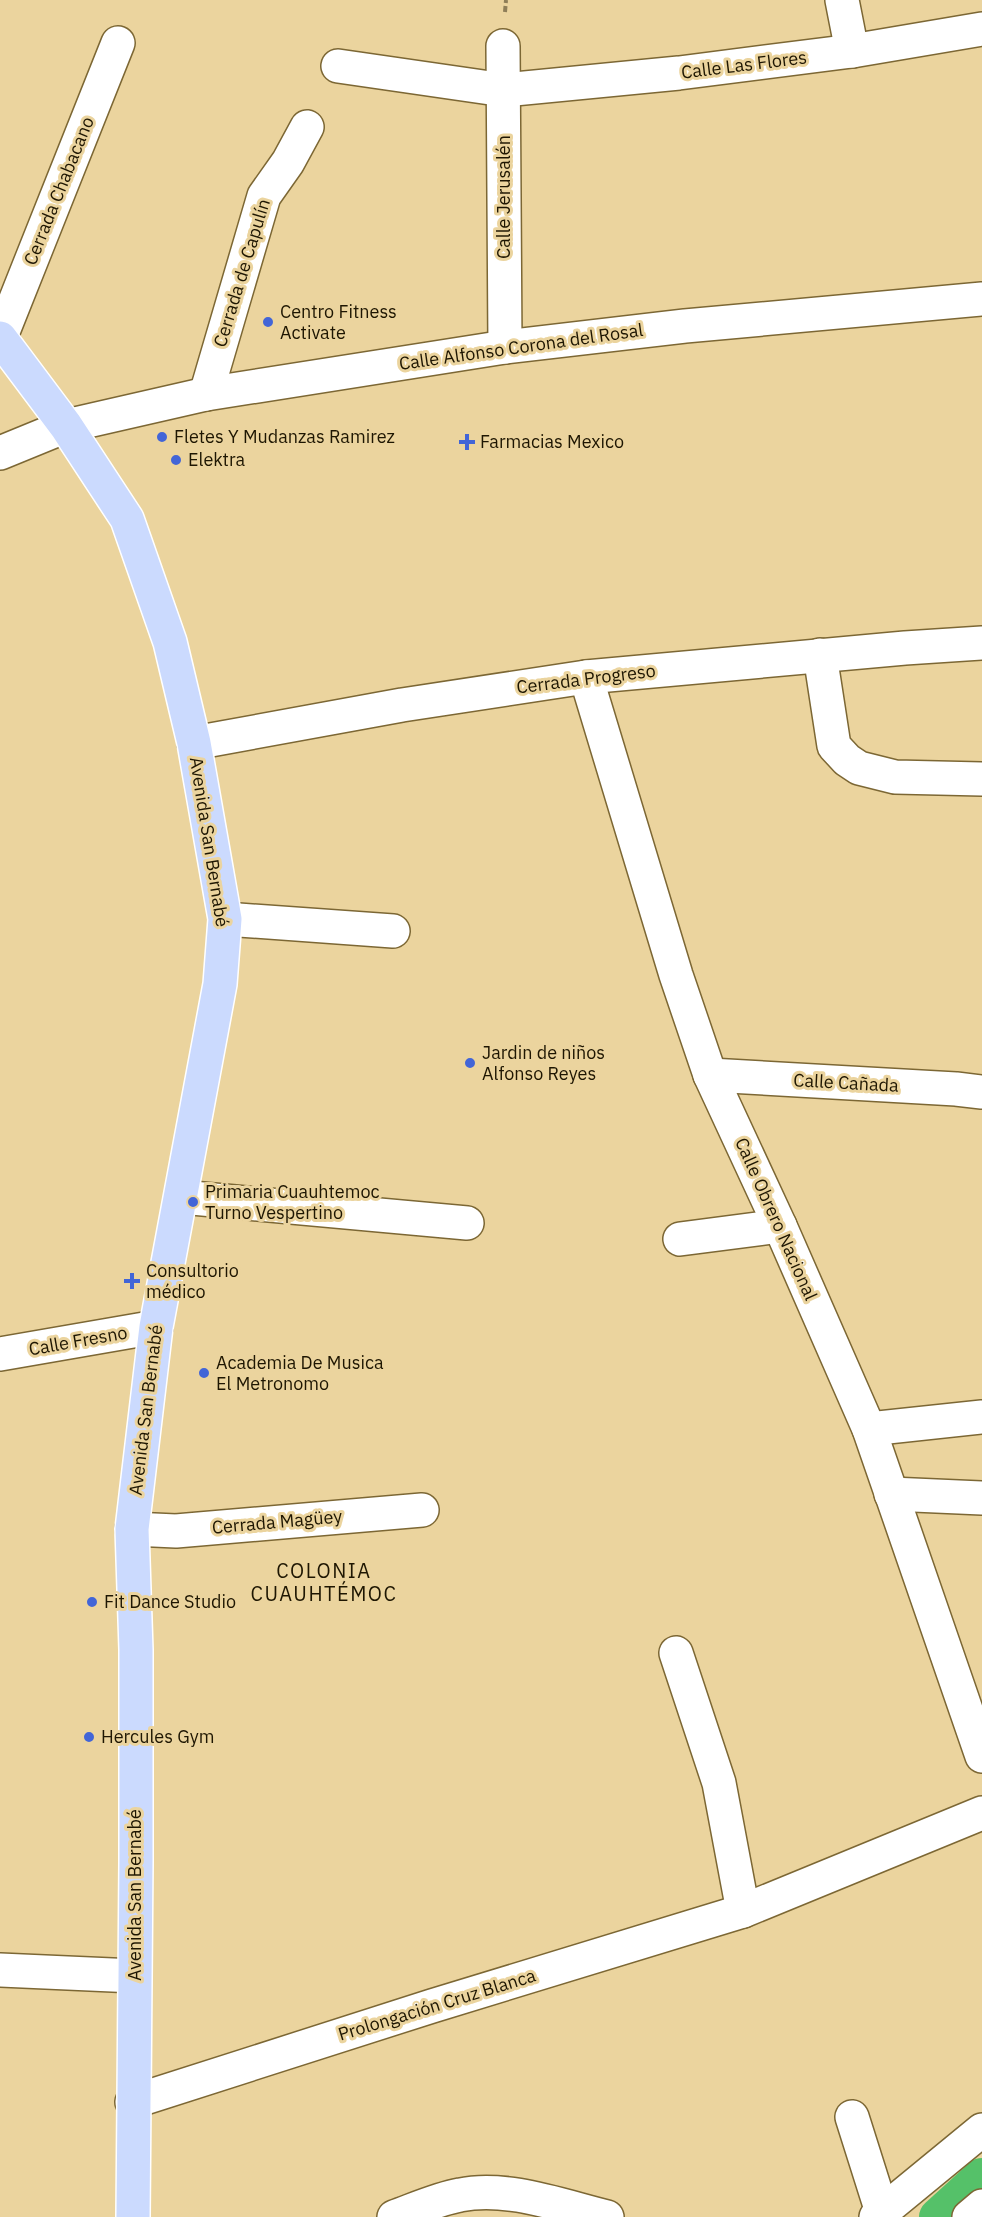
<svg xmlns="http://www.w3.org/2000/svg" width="982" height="2217" viewBox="0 0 982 2217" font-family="'IBM Plex Sans',sans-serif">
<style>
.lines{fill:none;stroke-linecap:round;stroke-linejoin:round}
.canal{stroke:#55c169;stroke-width:38}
.minor-casing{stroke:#7c6734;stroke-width:36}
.major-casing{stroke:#fff;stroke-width:36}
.path{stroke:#8e7e58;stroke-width:4;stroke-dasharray:6 3;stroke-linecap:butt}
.minor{stroke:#fff;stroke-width:33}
.major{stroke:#cbdafe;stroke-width:33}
.poi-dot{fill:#4265d7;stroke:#ebd49e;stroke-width:2}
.labels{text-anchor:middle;stroke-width:6;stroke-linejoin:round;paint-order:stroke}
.street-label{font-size:18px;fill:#1e1602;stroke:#ebd49e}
.poi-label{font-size:18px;fill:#1e1602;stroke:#ebd49e;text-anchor:start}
.neighbourhood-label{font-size:20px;letter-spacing:1.5px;fill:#1e1602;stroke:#ebd49e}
</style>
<rect width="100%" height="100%" fill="#ebd49e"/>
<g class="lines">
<polyline class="canal" points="938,2217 982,2177"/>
<g class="minor-casing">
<g id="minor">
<polyline points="842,0 852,51"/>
<polyline points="503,46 505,347"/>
<polyline points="338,66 504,90 679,73 852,51 982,29"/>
<polyline points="0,339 118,43"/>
<polyline points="206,394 264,196 288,162 307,127"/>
<polyline points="0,453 66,426 206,394 505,347 685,326 982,299"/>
<polyline points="820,655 834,746 847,760 859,768 895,777 982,779"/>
<polyline points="586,677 676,975 710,1075 780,1226 869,1429 982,1756"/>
<polyline points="194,743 402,705 586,677 905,648 982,643"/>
<polyline points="225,919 393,931"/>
<polyline points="710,1075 956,1089 982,1092"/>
<polyline points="181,1197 467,1223"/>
<polyline points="680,1239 780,1226"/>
<polyline points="0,1354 156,1327"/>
<polyline points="869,1429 982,1417"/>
<polyline points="891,1494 982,1498"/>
<polyline points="132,1529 176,1531 422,1510"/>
<polyline points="676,1653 719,1783 743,1911"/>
<polyline points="0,1970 135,1976"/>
<polyline points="132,2102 432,2006 743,1911 982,1813"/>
<polyline points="852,2117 882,2212"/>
<path d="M394 2217C416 2209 438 2199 460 2195 506 2185 562 2206 607 2217"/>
<polyline points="876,2217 982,2130"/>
<polyline points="969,2217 982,2206"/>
</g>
</g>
<g class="major-casing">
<polyline id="major" points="0,338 66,426 127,519 170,642 194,743 225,919 220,984 156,1327 132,1529 136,1650 136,1861 133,2217"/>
</g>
<polyline class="path" points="505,12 506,0"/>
<use href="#minor" class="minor"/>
<use href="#major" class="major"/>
</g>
<g class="poi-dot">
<circle cx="268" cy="322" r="6"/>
<circle cx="162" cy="437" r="6"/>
<path d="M464 433h6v6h6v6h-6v6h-6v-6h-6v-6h6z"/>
<circle cx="176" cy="460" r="6"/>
<circle cx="470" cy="1063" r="6"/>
<circle cx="193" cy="1202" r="6"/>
<path d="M129 1272h6v6h6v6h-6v6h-6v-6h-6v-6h6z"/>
<circle cx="204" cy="1373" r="6"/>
<circle cx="92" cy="1602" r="6"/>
<circle cx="89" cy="1737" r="6"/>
</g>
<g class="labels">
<g class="street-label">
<text transform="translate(744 65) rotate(-7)" y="6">Calle Las Flores</text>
<text transform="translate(59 191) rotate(-68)" y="6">Cerrada Chabacano</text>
<text transform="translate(504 197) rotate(-90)" y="6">Calle Jerusalén</text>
<text transform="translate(242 273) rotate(-73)" y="6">Cerrada de Capulín</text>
<text transform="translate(521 347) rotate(-8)" y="6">Calle Alfonso Corona del Rosal</text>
<text transform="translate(586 679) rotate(-7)" y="6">Cerrada Progreso</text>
<text transform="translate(209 842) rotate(81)" y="6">Avenida San Bernabé</text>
<text transform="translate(846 1083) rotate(3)" y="6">Calle Cañada</text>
<text transform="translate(776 1219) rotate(66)" y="6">Calle Obrero Nacional</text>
<text transform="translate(78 1341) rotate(-10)" y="6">Calle Fresno</text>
<text transform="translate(146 1410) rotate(-83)" y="6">Avenida San Bernabé</text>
<text transform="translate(277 1522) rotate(-5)" y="6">Cerrada Magüey</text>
<text transform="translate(135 1895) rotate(-90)" y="6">Avenida San Bernabé</text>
<text transform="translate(437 2005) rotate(-17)" y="6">Prolongación Cruz Blanca</text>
</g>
<g class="poi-label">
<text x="280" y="318">Centro Fitness<tspan x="280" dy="21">Activate</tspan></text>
<text x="174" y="443">Fletes Y Mudanzas Ramirez</text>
<text x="480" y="448">Farmacias Mexico</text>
<text x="188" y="466">Elektra</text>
<text x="482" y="1059">Jardin de niños<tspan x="482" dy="21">Alfonso Reyes</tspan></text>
<text x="205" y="1198">Primaria Cuauhtemoc<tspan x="205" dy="21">Turno Vespertino</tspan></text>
<text x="146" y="1277">Consultorio<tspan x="146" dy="21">médico</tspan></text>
<text x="216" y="1369">Academia De Musica<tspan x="216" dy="21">El Metronomo</tspan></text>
<text x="104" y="1608">Fit Dance Studio</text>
<text x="101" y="1743">Hercules Gym</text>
</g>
<g class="neighbourhood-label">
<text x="324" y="1578">COLONIA<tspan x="324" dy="23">CUAUHTÉMOC</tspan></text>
</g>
</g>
</svg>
